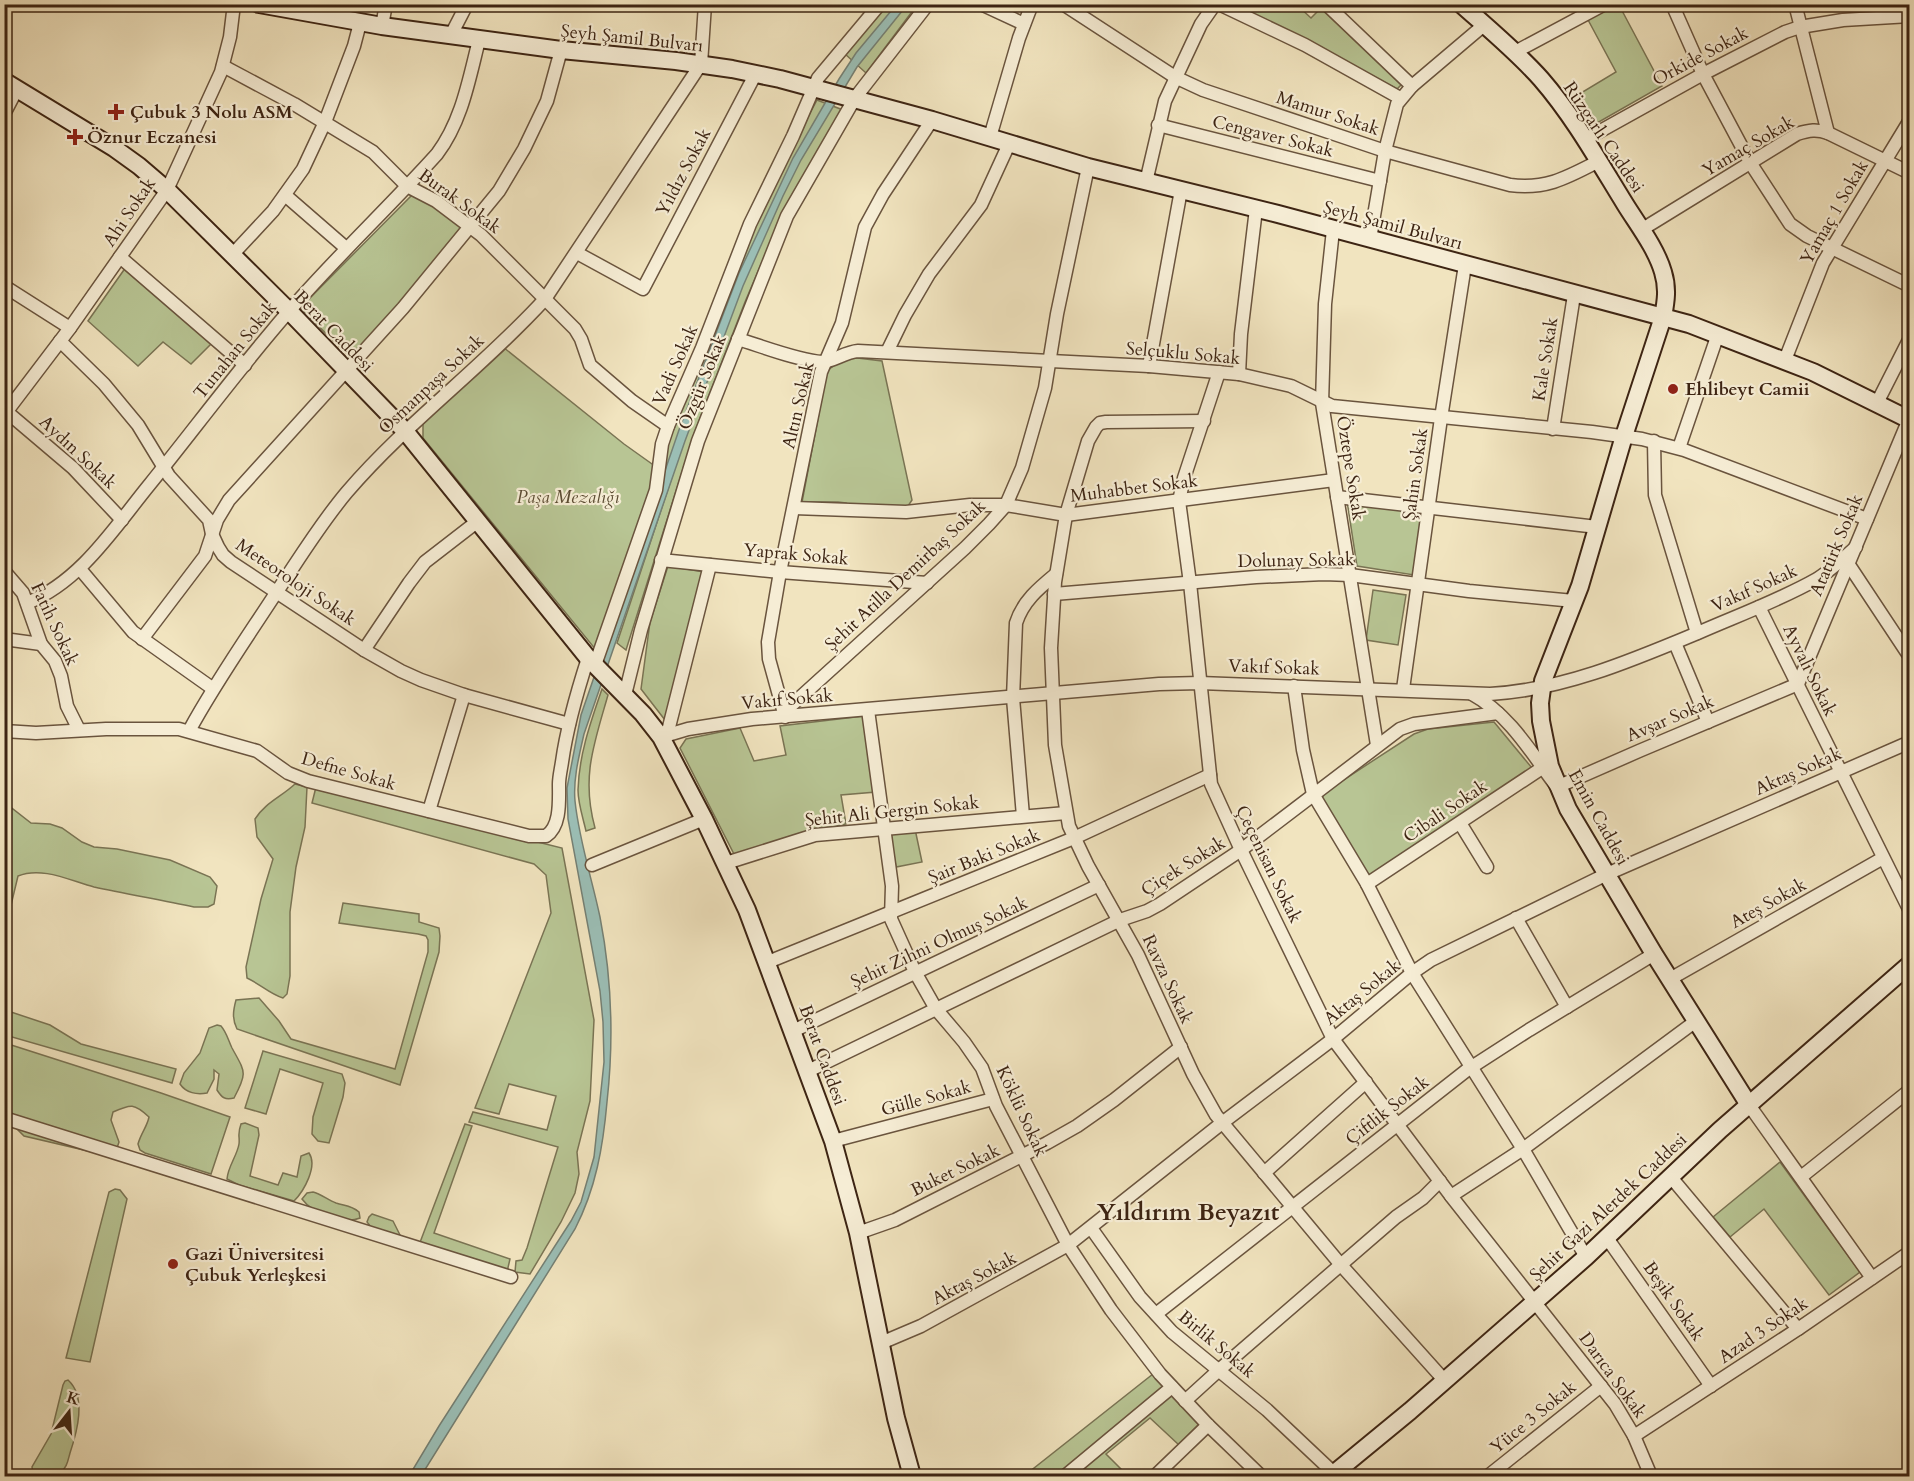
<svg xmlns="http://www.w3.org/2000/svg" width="1914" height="1481" viewBox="0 0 1914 1481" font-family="Cardo,serif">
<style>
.green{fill:#b8c594;stroke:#7a7454;stroke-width:1.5}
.water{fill:#9bbeb5;stroke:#758074;stroke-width:1.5}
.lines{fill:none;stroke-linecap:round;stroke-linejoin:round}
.street-casing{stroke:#6a543e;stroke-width:15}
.secondary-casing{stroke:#3d2413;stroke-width:20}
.street{stroke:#f6edd5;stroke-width:12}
.secondary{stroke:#f6edd5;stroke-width:16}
.poi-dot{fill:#8f2418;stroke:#f6edd5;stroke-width:2}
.labels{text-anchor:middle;stroke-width:4.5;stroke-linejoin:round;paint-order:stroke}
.street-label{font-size:18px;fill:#3d2413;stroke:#f6edd5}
.poi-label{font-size:18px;font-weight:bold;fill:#3d2413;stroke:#f6edd5;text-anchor:start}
.park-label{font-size:18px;font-style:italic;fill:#5c4c33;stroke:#f6edd5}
.district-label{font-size:24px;font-weight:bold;fill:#3d2413;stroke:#f6edd5}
</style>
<rect width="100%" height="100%" fill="#f1e4bf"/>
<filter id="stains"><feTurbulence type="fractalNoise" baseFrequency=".00333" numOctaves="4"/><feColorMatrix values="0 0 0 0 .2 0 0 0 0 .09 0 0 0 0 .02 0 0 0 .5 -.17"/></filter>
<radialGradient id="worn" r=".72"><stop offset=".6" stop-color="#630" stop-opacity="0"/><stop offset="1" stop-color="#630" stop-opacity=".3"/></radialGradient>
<g class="green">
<polygon points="885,5 917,5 866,73 845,54"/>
<polygon points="1232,5 1297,5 1311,18 1322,7 1404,82 1397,89 1304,39"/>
<polygon points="1619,5 1662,86 1590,127 1571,99 1616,72 1587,18"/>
<polygon points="817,100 843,110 786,206 745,302 694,434 626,650 617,643 673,474 661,469 668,436 775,179"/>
<polygon points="414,193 467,227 352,359 300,308"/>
<polygon points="126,267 211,344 191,364 163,342 138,366 88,321"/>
<polygon points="503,347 624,444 659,469 596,650 423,438 423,424"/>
<polygon points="849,357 882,361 912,500 908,506 856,508 846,503 838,502 802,502 827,371 841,360"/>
<polygon points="1347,501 1422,510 1414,575 1357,566"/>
<polygon points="668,566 704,572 665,720 641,689 650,622"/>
<polygon points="1373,590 1406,595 1398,645 1366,640"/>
<path d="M602 689 608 695C594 744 581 777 595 828L586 831C583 818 578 803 578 790 579 754 591 721 602 689Z"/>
<polygon points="864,716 876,792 841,795 846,824 804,833 735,856 680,748 686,739 740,728 754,761 786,755 780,726"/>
<polygon points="1494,722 1532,768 1369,876 1322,798 1325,792 1414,734 1428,729"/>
<path d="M295 784 307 787 305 827 296 867 290 912V976L287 994 283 998C270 994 260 984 247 978L246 967 261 899 273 859 257 837 255 819C265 803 281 797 295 784Z"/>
<polygon points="316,787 562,848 594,1020 590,1101 577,1152 579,1174 575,1193 561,1222 530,1274 515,1272 516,1261 522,1260 527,1248 558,1147 469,1122 473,1112 547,1130 556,1096 509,1084 499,1114 475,1108 551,913 546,875 534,864 312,803"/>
<path d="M5 795 8 805 31 823 50 824 62 828 82 842 94 847 117 849 170 860 210 877 217 886 214 904 208 907H194C161 900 127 894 94 887 71 881 42 866 18 876L5 930Z"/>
<polygon points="915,829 922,862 896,867 890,832"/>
<path d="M343 903 419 914V922L439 928 440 936 439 952 400 1085 237 1029C232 1019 233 1011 236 1000L259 998 279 1021 291 1039 395 1069 428 952V940L426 936 418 934 339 923Z"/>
<polygon points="5,1010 50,1025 81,1044 176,1069 172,1083 5,1035"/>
<path d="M217 1025 221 1026C227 1033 228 1040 232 1048 245 1072 248 1072 234 1098 225 1100 222 1098 217 1090L219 1074 214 1070V1079L207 1093C197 1095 186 1093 180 1084L184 1073 200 1053 209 1028Z"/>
<path d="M5 1043 161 1093 230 1117 211 1174 145 1153 140 1150 138 1144C141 1133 147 1127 149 1117 134 1103 131 1104 113 1112L111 1120 119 1142 114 1157 24 1136 17 1129 5 1108Z"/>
<polygon points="263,1051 342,1074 345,1083 343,1097 329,1143 318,1141 312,1134 313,1117 323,1083 280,1069 266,1114 245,1108"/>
<path d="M245 1123 258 1128 259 1135 250 1176 278 1185 283 1173 297 1177 301 1156 309 1153C318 1166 304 1191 294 1201L239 1185 227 1179C228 1166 237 1156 239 1144 240 1136 237 1135 241 1124Z"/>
<polygon points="465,1124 472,1126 434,1233 510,1259 507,1272 419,1245"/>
<polygon points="1780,1162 1860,1272 1829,1295 1764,1209 1730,1237 1713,1217"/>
<polygon points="115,1189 120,1190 127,1199 90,1362 66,1358 109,1192"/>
<path d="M313 1192C321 1194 328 1200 336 1203 345 1206 351 1205 359 1212L360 1218C344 1225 312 1213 302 1199L307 1193Z"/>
<polygon points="372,1214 393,1221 400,1235 396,1238 374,1231 367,1222 369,1217"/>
<polygon points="1153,1374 1199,1424 1179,1445 1150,1418 1106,1454 1128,1476 1024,1476"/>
<path d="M68 1380C87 1397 77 1432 70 1453 68 1460 67 1468 60 1473 54 1478 45 1477 37 1476L33 1473 32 1467 51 1434 63 1385 65 1381Z"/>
</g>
<path class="water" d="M896 5H907L857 67 801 160 783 196 743 286 685 441 584 734C579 756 573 779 575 801 579 840 592 879 600 917 612 979 614 1039 607 1102 603 1147 596 1188 575 1229L421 1476H409L439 1426 571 1221 581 1202 594 1157 604 1062 603 1022 600 991 568 819 567 788 581 715 680 427 739 273 793 158 839 79 856 53Z"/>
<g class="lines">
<g class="street-casing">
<g id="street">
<polyline points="981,4 1024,24"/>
<path d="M1063 4 1175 77 1203 90 1385 151 1510 185C1546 190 1568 177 1599 161"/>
<polyline points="1219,4 1305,45 1400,98"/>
<polyline points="1326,4 1412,86"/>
<polyline points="1672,4 1703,74 1751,164 1790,224 1807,236 1910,286"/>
<polyline points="1795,4 1828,133"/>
<polyline points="382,26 386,4"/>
<polyline points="451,35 467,4"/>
<polyline points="1515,52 1605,4"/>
<polyline points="223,66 294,104 373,152 407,186 436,201 481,235 575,329 581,339 590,365 632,401 668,426"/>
<polyline points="4,114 17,89"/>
<polyline points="1158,125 1380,181"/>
<polyline points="990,137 1019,38 1032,4"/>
<polyline points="1586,139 1703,74 1785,32 1800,27 1843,20 1910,16"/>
<polyline points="1146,182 1165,101 1201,24 1215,4"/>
<polyline points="285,195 346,248"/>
<polyline points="1333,230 1325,304 1322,403 1377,745"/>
<path d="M1641 230 1797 134C1809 130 1817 129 1828 133L1910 173"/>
<polyline points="1370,239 1385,151 1397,104 1412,86 1484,25"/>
<polyline points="577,253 643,289 756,73"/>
<polyline points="232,255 273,211 303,169 325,122 354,46 360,23"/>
<polyline points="120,257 245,365"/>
<polyline points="4,286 70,328"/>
<path d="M738 339C761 346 800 361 822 362 832 362 845 352 858 351L1149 366 1239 374 1291 386 1332 406 1592 432 1642 439 1684 450 1867 519"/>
<polyline points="60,341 104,384 138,425 169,476 209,520 212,534 218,547 223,555 231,562 364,650 401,671 421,680 464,695 569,724"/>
<polyline points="887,352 905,315 929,274 981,205 1009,144"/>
<polyline points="1785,360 1823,263 1910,120"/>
<polyline points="1149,366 1181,190"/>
<polyline points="1219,372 1184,478 1179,501 1190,583 1211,784 1241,850 1333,1039 1451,1196 1615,1404 1634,1436 1651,1476"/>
<polyline points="1239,374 1241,334 1256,209"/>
<polyline points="1877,403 1910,338"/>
<polyline points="7,412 73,468 122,520"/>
<polyline points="4,415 70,328 167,190 221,72 230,37 234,4"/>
<polyline points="1204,421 1106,422 1100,423 1096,427 1088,441 1066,515 1055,582 1051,648 1055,745 1069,826 1088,866 1138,955 1193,1074 1216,1115 1341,1265 1445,1381"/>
<polyline points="1553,429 1574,295"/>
<polyline points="1654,441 1655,495 1697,633"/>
<polyline points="1679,448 1718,334"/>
<polyline points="1337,497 1597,527"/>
<polyline points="794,508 906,512 970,505 1006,505 1066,515 1334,480"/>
<polyline points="661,560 780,572 927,583"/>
<polyline points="1849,565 1910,657"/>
<polyline points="80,569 133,632 212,688"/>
<polyline points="4,571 23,593 41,644 55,661 61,676 67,706 79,730"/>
<polyline points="1054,594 1256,577 1324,574 1350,575 1469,591 1574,601"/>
<path d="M27 603C81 581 114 528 150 484 191 433 230 381 272 331 323 269 383 214 437 154 462 121 469 79 479 40"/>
<polyline points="1759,607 1910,911"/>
<polyline points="4,639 41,644"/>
<polyline points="142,639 205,556 217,520 229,500 403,308 499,191 524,149 547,101 561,50"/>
<polyline points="1675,643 1708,722"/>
<polyline points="364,650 409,583 425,562 478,521"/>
<polyline points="595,665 656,490 662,444 668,426 702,348 750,224 793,136 818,78 880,4"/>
<polyline points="1294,686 1303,750 1313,794 1367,884 1412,973 1523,1149 1586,1257"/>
<polyline points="1403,689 1441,418 1465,265"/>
<path d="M1472 694C1509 714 1533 755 1557 787L1639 751 1798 684 1909 419"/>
<polyline points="625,695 641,630 698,441 787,216 855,98 928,4"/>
<polyline points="868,710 892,886 891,919 915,972 936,1009 964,1042 982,1068 996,1106 1068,1245 1111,1310 1160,1374 1208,1425 1261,1476"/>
<polyline points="784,712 965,548 989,524 1006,505 1022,468 1045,388 1057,314 1088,167"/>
<polyline points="785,717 769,659 768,642 780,572 821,372 842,323 865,227 883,194 932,120"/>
<path d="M4 731 36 733 106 729H179L257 751 288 773 308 781 529 836H546C561 826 559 801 559 784 559 777 561 769 562 762 567 726 577 692 588 658"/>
<path d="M189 731C215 683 246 639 276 593 299 559 320 524 347 492 407 422 483 367 545 299L701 64 705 4"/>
<polyline points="667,735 710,565"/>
<path d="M661 737 688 729 752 719 1159 684 1200 683 1490 694C1563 690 1633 660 1700 632 1739 615 1780 600 1817 579 1831 570 1844 558 1856 547"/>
<polyline points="429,811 464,695"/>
<path d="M1023 816 1013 698 1016 623C1023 601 1039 588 1056 574"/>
<polyline points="1460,823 1487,867"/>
<polyline points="726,863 815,835 1066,813"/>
<polyline points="592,865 704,819"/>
<polyline points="1367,884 1542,768"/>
<polyline points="1516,918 1567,1007"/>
<polyline points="768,962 1074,838 1210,775"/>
<polyline points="1670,979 1883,858"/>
<polyline points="793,1031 1099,885"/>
<polyline points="808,1071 1120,920 1147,911 1160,904 1241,850 1400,729 1414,724 1498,713"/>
<polyline points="1749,1105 1872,1278"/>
<polyline points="4,1118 511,1277"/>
<polyline points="833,1141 993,1099"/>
<polyline points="1264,1173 1366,1082"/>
<polyline points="1670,1176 1798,1329"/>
<polyline points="1801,1177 1910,1090"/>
<polyline points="1451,1196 1523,1149 1696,1021"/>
<polyline points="1091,1228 1140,1297 1172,1332 1267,1410 1337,1476"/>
<polyline points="858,1233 895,1220 1047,1143 1077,1126 1114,1100 1181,1047"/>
<polyline points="1607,1238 1711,1386"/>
<polyline points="1156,1314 1467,1070 1529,1030 1654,954"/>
<polyline points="881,1343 921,1326 1068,1245 1222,1123 1333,1039 1412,973 1431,960 1607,874 1910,742"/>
<polyline points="1185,1401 1219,1370 1396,1217 1423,1198 1440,1181"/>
<polyline points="1634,1436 1798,1329 1910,1252"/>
<polyline points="1065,1476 1172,1387"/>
<polyline points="1155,1476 1208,1425"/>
<polyline points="1488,1476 1601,1386"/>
</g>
</g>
<g class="secondary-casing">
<g id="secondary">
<polyline points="259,4 382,26 561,50 676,61 732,69 780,79 932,120 1088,167 1278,214 1689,324 1813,372 1910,420"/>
<path d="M1461 4C1489 29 1517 52 1541 79 1574 117 1599 162 1625 204 1638 225 1656 248 1663 272 1668 288 1666 301 1663 317L1624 436 1580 586 1543 681 1540 703 1541 721 1550 766 1568 809 1654 954 1749 1105"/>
<polyline points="4,81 114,148 139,166 167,190 289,311 405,431 588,658 643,714 661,737 704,819 747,910 833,1141 858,1233 896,1418 912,1476"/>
<polyline points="1331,1476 1410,1411 1586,1257 1720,1130 1910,964"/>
</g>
</g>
<use href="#street" class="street"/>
<use href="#secondary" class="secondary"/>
</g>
<g class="poi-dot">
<path d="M113 103h6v6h6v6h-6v6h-6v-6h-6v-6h6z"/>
<path d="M72 128h6v6h6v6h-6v6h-6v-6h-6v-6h6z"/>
<circle cx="1673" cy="389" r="6"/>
<circle cx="173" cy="1264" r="6"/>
</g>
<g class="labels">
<g class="street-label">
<text transform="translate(632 38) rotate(6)" y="6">Şeyh Şamil Bulvarı</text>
<text transform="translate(1700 56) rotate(-28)" y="6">Orkide Sokak</text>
<text transform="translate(1328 113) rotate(18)" y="6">Mamur Sokak</text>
<text transform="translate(1273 136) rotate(14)" y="6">Cengaver Sokak</text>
<text transform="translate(1604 137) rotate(56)" y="6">Rüzgarlı Caddesi</text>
<text transform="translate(1748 146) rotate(-30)" y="6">Yamaç Sokak</text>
<text transform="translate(683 172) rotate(-62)" y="6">Yıldız Sokak</text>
<text transform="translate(460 201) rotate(36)" y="6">Burak Sokak</text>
<text transform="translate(129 212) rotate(-56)" y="6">Ahi Sokak</text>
<text transform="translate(1834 212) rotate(-60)" y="6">Yamaç 1 Sokak</text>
<text transform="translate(1393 225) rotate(15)" y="6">Şeyh Şamil Bulvarı</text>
<text transform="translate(334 331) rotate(46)" y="6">Berat Caddesi</text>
<text transform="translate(235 350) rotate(-51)" y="6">Tunahan Sokak</text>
<text transform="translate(1183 353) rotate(5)" y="6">Selçuklu Sokak</text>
<text transform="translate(1545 359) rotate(-81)" y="6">Kale Sokak</text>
<text transform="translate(675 365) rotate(-66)" y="6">Vadi Sokak</text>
<text transform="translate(702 382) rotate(-68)" y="6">Özgür Sokak</text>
<text transform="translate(431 384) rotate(-43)" y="6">Osmanpaşa Sokak</text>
<text transform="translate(798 405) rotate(-77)" y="6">Altın Sokak</text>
<text transform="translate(78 452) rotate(43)" y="6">Aydın Sokak</text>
<text transform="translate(1351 468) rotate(81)" y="6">Öztepe Sokak</text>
<text transform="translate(1415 474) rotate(-82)" y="6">Şahin Sokak</text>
<text transform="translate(1134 488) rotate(-7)" y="6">Muhabbet Sokak</text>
<text transform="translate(1836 545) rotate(-67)" y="6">Atatürk Sokak</text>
<text transform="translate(796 554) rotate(5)" y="6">Yaprak Sokak</text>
<text transform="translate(1296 560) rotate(-1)" y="6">Dolunay Sokak</text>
<text transform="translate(905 575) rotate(-43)" y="6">Şehit Atilla Demirbaş Sokak</text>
<text transform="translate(296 582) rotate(34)" y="6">Meteoroloji Sokak</text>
<text transform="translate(1754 588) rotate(-24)" y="6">Vakıf Sokak</text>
<text transform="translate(55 624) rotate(65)" y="6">Fatih Sokak</text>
<text transform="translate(1274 667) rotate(2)" y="6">Vakıf Sokak</text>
<text transform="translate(1810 670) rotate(64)" y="6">Ayvalı Sokak</text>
<text transform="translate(787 699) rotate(-5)" y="6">Vakıf Sokak</text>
<text transform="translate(1670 718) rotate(-23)" y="6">Avşar Sokak</text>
<text transform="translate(349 771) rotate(16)" y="6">Defne Sokak</text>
<text transform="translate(1798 771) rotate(-24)" y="6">Aktaş Sokak</text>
<text transform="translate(892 811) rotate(-6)" y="6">Şehit Ali Gergin Sokak</text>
<text transform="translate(1445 811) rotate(-34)" y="6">Cibali Sokak</text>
<text transform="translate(1599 817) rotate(61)" y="6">Emin Caddesi</text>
<text transform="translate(984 856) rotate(-22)" y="6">Şair Baki Sokak</text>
<text transform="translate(1269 864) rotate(64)" y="6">Çeçenisan Sokak</text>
<text transform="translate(1183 866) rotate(-32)" y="6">Çiçek Sokak</text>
<text transform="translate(1768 903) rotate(-29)" y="6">Ateş Sokak</text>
<text transform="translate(939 942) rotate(-25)" y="6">Şehit Zihni Olmuş Sokak</text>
<text transform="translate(1168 979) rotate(65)" y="6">Ravza Sokak</text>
<text transform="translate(1362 992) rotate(-39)" y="6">Aktaş Sokak</text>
<text transform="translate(823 1055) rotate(70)" y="6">Berat Caddesi</text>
<text transform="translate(926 1098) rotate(-15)" y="6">Gülle Sokak</text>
<text transform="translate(1387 1110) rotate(-38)" y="6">Çiftlik Sokak</text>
<text transform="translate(1022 1111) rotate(65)" y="6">Köklü Sokak</text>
<text transform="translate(955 1170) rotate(-26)" y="6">Buket Sokak</text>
<text transform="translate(1608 1207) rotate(-43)" y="6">Şehit Gazi Alerdek Caddesi</text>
<text transform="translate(974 1278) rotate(-28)" y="6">Aktaş Sokak</text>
<text transform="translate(1674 1301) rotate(55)" y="6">Beşik Sokak</text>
<text transform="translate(1763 1330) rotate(-34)" y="6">Azad 3 Sokak</text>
<text transform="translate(1217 1344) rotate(40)" y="6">Birlik Sokak</text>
<text transform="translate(1613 1375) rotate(54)" y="6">Darıca Sokak</text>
<text transform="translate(1533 1417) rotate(-39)" y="6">Yüce 3 Sokak</text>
</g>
<g class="poi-label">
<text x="130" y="118">Çubuk 3 Nolu ASM</text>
<text x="87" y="143">Öznur Eczanesi</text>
<text x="1685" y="395">Ehlibeyt Camii</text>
<text x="185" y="1260">Gazi Üniversitesi<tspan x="185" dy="21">Çubuk Yerleşkesi</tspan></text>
</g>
<g class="park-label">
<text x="568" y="503">Paşa Mezalığı</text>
</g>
<g class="district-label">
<text x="1188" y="1220">Yıldırım Beyazıt</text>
</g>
</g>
<rect width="1914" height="1481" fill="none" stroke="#f1e4bf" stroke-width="24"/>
<rect x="6" y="6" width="1902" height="1469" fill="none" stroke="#3d2413" stroke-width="3"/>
<rect x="12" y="12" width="1890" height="1457" fill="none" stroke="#3d2413" stroke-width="1.5"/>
<g transform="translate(69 1412) rotate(17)" stroke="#f6edd5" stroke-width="4.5" paint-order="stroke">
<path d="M0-4.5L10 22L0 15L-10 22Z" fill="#3d2413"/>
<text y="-9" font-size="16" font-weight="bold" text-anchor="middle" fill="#3d2413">K</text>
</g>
<rect width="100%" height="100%" filter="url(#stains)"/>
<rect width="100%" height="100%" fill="url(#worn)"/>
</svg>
